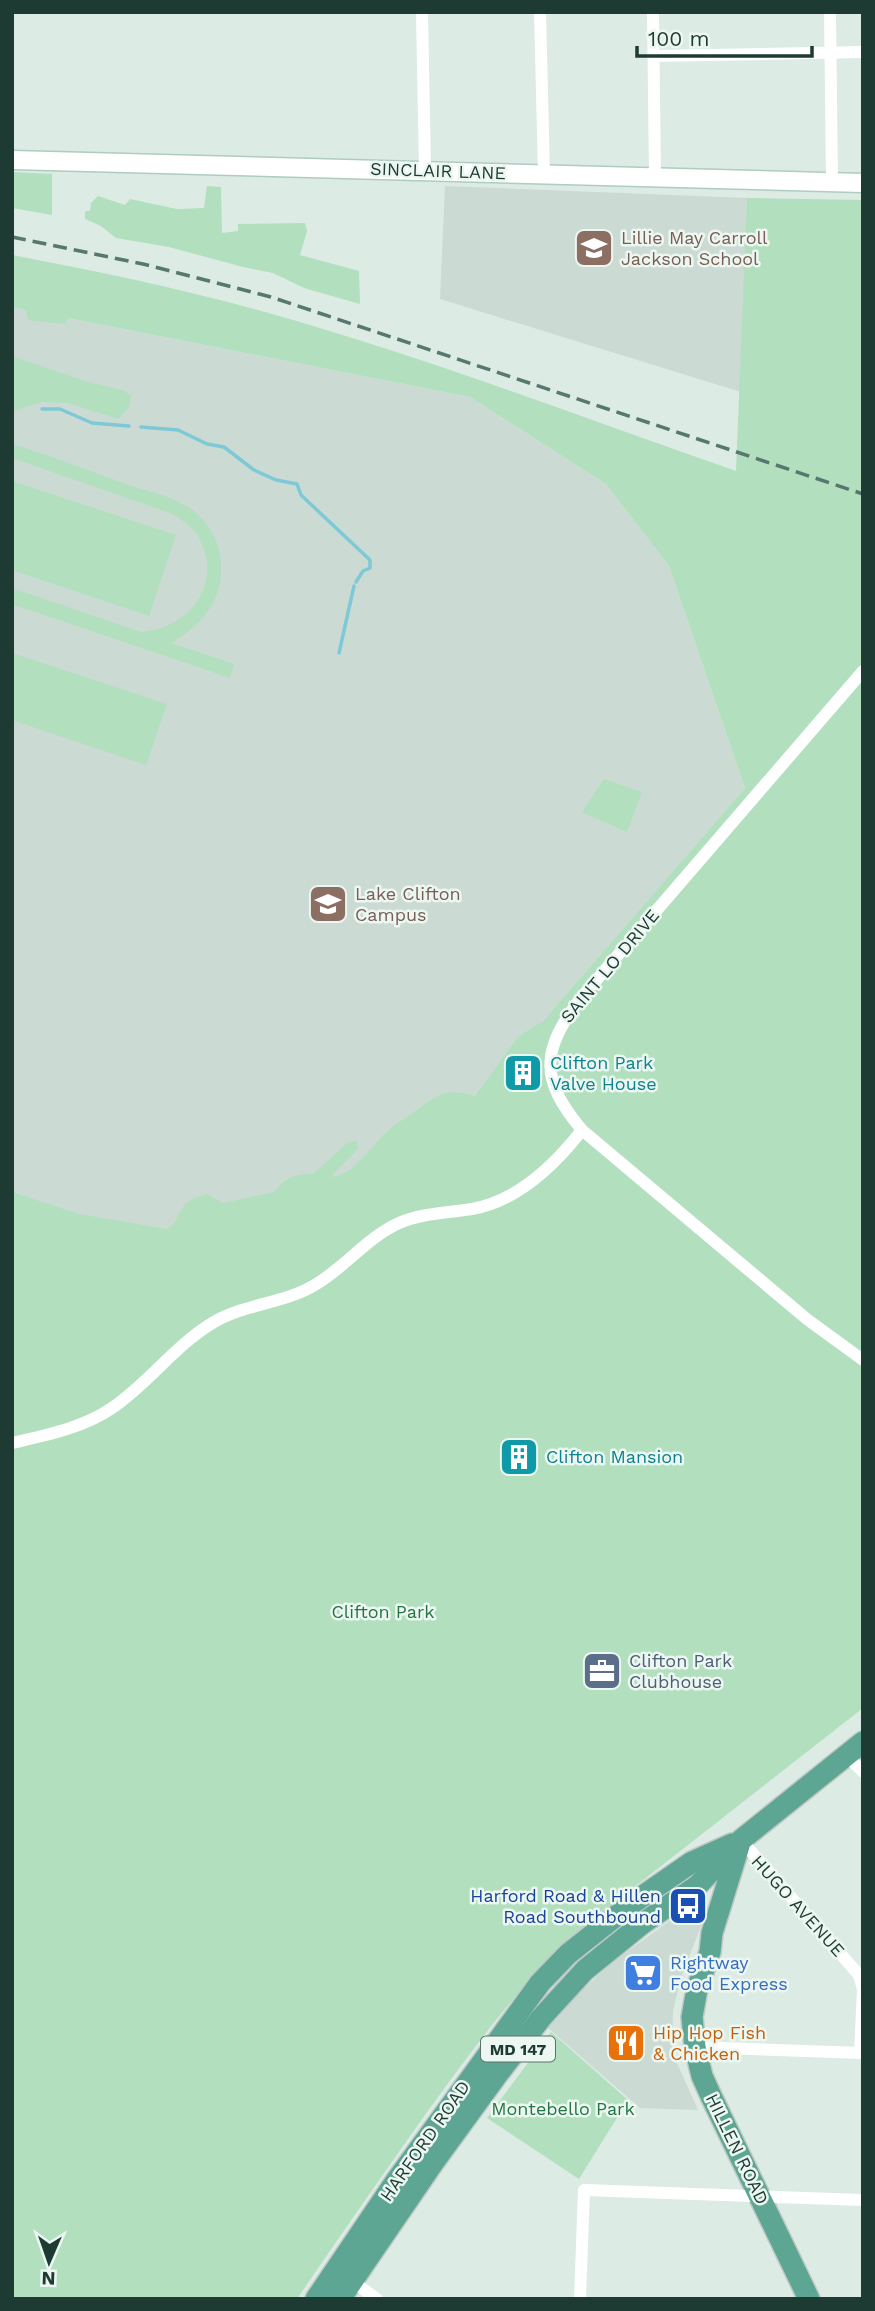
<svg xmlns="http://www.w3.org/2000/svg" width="875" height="2311" viewBox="0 0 875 2311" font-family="'Work Sans',sans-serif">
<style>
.built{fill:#cbdbd3}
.green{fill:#b2dfbe}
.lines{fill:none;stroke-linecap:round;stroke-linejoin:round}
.stream{stroke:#7dc9d7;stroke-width:3.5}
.secondary-casing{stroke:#aeccc1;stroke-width:21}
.primary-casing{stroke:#c0c8c6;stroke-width:24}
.minor{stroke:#fff;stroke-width:12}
.secondary{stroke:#fff;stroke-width:18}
.primary{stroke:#5ca693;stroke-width:21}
.rail{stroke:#56786f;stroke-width:3.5;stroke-dasharray:14 7;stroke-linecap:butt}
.labels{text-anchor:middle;stroke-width:5;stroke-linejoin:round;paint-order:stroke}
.shield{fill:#edf7f2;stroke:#5b736c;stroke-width:2}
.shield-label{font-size:16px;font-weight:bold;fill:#1d3b33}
.street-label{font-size:18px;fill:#1d3b33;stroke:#edf7f2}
.education-label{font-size:18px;fill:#785e54;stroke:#edf7f2;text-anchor:start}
.culture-label{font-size:18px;fill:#0d838f;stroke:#edf7f2;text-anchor:start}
.park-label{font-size:18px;fill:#237643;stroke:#edf7f2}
.service-label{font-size:18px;fill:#4e5e75;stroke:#edf7f2;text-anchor:start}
.transit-label{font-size:18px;fill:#164399;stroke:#edf7f2;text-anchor:end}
.shop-label{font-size:18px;fill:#366cbe;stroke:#edf7f2;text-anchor:start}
.food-label{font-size:18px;fill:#c56008;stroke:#edf7f2;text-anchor:start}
</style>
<rect width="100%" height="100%" fill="#dcebe4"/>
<g class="built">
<polygon points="445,186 747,198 741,392 440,299"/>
<polygon points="12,307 470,397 606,484 669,566 745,788 543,1021 518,1036 445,1138 386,1198 12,1253"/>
<polygon points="701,1901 706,1903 708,1908 681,1978 673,2011 672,2052 698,2110 640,2108 548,2028 580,1992 614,1961 692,1905"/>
</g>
<g class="green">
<polygon points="12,172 52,174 52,215 12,208"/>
<polygon points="207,186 221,187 222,233 238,231 238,224 305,223 307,231 300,255 359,271 360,304 304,288 273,273 243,267 169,247 116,238 101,226 85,219 85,211 90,211 91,203 98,196 125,205 130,199 177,209 204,208"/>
<path d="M747 198 863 200V1708L569 1938C514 1992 470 2053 425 2115 382 2176 339 2237 297 2299H12V1192L79 1214 167 1229C186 1217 172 1203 207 1194L223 1203 274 1192 284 1181 294 1176 314 1173 346 1144 356 1140 358 1147C351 1160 338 1165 332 1177 353 1175 370 1148 385 1133 392 1126 403 1120 411 1114 436 1097 442 1086 475 1096L518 1036 543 1021 745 788 669 566 606 484 470 397 68 318 65 324 28 320 26 310 12 307V255C97 271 182 289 265 312 423 356 581 417 736 471Z"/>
<polygon points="12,356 88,382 123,390 131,396 129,407 118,419 68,403 41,402 12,412"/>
<path d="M12 444C52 456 90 471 129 485 150 492 176 497 194 511 213 527 222 548 221 572 220 606 198 627 171 643L234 664 230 678 12 604V588L141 632C192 628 226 580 196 533 189 524 179 518 170 513L12 458Z"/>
<polygon points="12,481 176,535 149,616 12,570"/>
<polygon points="12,653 167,704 146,765 12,720"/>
<polygon points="604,779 642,792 627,832 582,812"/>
<polygon points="551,2032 628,2100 579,2179 487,2118"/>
</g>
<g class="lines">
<g class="stream">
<polyline points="42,409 60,409 92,423 129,426"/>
<polyline points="141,427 178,430 207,444 224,447 254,470 276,480 297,484 301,495 370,560 370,568 363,571 356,582"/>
<polyline points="339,653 354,586"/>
</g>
<g class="secondary-casing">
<polyline id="secondary" points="12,160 863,183"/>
</g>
<g class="primary-casing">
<g id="primary">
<polyline points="739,1846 712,1933 710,1952 697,1989 692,2017 695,2047 702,2076 711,2096 809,2299"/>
<polyline points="316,2299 396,2181 540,1983 568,1954 630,1905 692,1862 732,1844"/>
<polyline points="340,2299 433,2163 497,2075 541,2018 585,1970 643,1923 697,1886 741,1840 863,1742"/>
</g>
</g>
<g class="minor">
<polyline points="422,12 425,171"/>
<polyline points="540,12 544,174"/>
<polyline points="653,12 655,177"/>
<polyline points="830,12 832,182"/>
<polyline points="653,56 863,52"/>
<path d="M863 671 581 998C541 1050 539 1079 582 1130L808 1320 863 1360"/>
<path d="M12 1443C46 1435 83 1428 112 1408 149 1383 175 1345 214 1322 246 1303 286 1304 318 1283 347 1265 368 1237 399 1223 422 1213 448 1213 472 1209 518 1201 554 1166 582 1130"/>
<polyline points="846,1755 863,1772"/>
<polyline points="741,1840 859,1975 863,1989 860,2053"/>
<polyline points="695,2047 863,2053"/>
<polyline points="348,2278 377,2299"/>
<polyline points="580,2299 584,2190 863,2200"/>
</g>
<use href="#secondary" class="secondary"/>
<use href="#primary" class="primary"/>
<polyline class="rail" points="12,237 143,264 271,297 863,494"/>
</g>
<defs>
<g id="school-square" transform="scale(2.0125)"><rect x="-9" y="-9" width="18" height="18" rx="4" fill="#8d6e63" stroke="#edf7f2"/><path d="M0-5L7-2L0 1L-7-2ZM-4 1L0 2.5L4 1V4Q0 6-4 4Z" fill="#fff"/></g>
<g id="building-square" transform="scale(2.0125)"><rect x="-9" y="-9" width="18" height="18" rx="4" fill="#0f9aa8" stroke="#edf7f2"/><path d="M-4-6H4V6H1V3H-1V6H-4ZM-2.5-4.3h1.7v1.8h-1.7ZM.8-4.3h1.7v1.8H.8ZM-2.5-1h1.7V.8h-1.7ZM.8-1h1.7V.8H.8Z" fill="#fff"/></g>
<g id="office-square" transform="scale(2.0125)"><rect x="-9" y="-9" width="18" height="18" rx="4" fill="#5c6f8a" stroke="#edf7f2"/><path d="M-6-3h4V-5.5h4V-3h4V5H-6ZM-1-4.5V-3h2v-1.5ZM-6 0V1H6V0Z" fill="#fff"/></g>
<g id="bus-square" transform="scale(2.0125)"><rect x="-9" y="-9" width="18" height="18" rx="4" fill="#1a4fb4" stroke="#edf7f2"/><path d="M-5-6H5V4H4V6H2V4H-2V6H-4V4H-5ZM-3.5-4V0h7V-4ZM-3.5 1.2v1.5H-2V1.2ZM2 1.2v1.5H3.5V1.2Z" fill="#fff"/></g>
<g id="supermarket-square" transform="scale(2.0125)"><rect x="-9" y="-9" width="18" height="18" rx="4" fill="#3f7fe0" stroke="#edf7f2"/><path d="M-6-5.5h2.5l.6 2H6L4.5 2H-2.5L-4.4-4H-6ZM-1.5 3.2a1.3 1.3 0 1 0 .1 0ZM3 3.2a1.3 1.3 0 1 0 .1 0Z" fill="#fff"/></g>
<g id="restaurant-square" transform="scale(2.0125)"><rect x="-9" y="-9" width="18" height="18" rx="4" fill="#e8710a" stroke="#edf7f2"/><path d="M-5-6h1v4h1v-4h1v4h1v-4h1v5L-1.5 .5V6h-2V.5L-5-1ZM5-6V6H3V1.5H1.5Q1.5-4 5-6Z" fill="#fff"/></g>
</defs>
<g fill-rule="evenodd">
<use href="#school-square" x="594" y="248"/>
<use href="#school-square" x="328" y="904"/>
<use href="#building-square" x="523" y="1073"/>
<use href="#building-square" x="519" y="1457"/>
<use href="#office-square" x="602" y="1671"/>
<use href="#bus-square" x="688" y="1906"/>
<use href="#supermarket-square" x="643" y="1973"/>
<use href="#restaurant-square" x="626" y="2043"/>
</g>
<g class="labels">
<rect class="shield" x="481" y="2036.5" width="74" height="25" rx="5"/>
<g class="shield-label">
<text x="518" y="2055">MD 147</text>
</g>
<g class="street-label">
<text transform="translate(438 171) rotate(2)" y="6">SINCLAIR LANE</text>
<text transform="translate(610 966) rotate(-50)" y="6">SAINT LO DRIVE</text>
<text transform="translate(798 1906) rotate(48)" y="6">HUGO AVENUE</text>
<text transform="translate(425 2141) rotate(-55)" y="6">HARFORD ROAD</text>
<text transform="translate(737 2149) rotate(64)" y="6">HILLEN ROAD</text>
</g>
<g class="education-label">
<text x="621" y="244">Lillie May Carroll<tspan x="621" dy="21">Jackson School</tspan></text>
<text x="355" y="900">Lake Clifton<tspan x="355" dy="21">Campus</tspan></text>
</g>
<g class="culture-label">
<text x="550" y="1069">Clifton Park<tspan x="550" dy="21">Valve House</tspan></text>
<text x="546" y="1463">Clifton Mansion</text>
</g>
<g class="park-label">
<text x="383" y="1618">Clifton Park</text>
<text x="563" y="2115">Montebello Park</text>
</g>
<g class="service-label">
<text x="629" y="1667">Clifton Park<tspan x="629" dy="21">Clubhouse</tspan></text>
</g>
<g class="transit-label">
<text x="661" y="1902">Harford Road &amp; Hillen<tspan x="661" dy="21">Road Southbound</tspan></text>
</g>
<g class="shop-label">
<text x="670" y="1969">Rightway<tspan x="670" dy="21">Food Express</tspan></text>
</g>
<g class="food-label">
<text x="653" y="2039">Hip Hop Fish<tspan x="653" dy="21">&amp; Chicken</tspan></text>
</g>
</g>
<rect width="875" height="2311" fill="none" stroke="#1d3b33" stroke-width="28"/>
<g transform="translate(49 2262) rotate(182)" stroke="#edf7f2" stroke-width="5" paint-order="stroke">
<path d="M0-5L12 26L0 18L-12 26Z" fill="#1d3b33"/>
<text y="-10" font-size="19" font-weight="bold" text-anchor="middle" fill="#1d3b33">N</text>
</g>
<path d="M637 46v10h175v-10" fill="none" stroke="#1d3b33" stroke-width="3.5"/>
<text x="648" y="46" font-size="21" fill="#1d3b33" stroke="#edf7f2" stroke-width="5" paint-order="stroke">100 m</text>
</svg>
